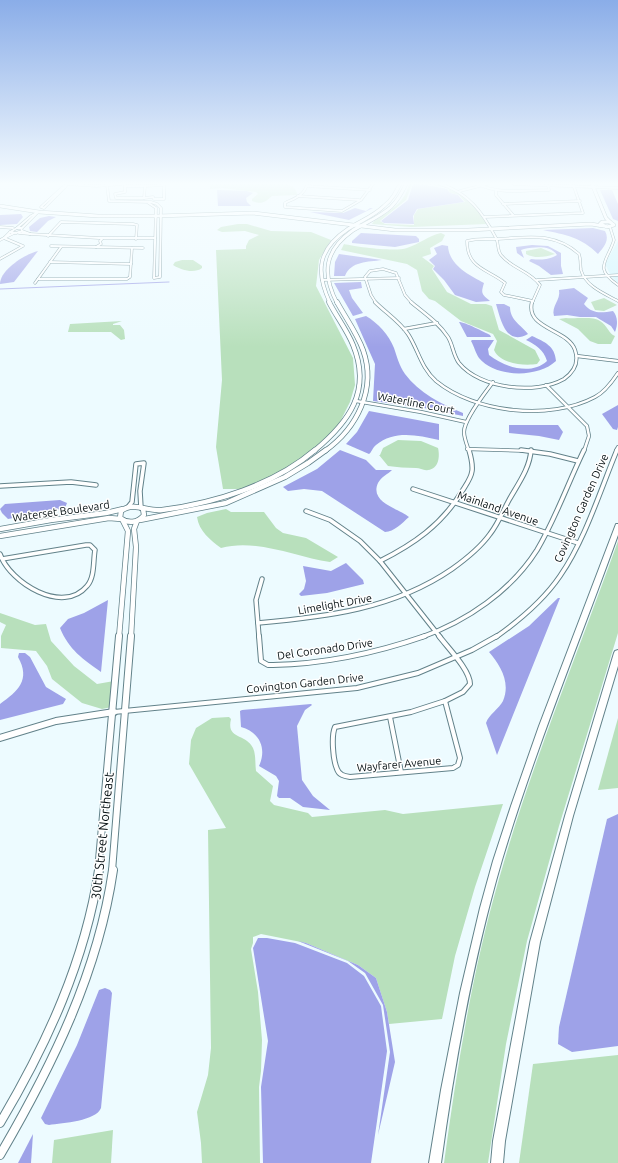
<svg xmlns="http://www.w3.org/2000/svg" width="618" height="1163" viewBox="0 0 618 1163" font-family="Ubuntu,sans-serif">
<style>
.built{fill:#d1f5fd}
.green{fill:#b8e0bc;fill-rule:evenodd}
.water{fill:#9ea2e8}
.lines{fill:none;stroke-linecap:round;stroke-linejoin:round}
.stream{stroke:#9ea2e8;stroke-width:1}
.street-far3-casing{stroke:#62828a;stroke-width:3}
.street-far2-casing{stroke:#62828a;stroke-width:4}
.street-far1-casing{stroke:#62828a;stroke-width:5.5}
.street-casing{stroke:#62828a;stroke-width:6}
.secondary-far4-casing{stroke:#62828a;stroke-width:4}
.secondary-far3-casing{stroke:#62828a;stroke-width:5.5}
.secondary-far2-casing{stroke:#62828a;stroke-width:6}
.secondary-far1-casing{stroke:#62828a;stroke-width:8}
.secondary-casing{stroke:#62828a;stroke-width:10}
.highway-casing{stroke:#62828a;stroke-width:2}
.street-far3{stroke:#fff;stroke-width:2}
.street-far2{stroke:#fff;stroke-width:2.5}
.street-far1{stroke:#fff;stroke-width:3.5}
.street{stroke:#fff;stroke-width:4}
.secondary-far4{stroke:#fff;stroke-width:3}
.secondary-far3{stroke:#fff;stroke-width:4}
.secondary-far2{stroke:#fff;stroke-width:4.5}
.secondary-far1{stroke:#fff;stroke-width:6}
.secondary{stroke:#fff;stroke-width:8}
.highway{fill:#fff;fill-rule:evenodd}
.labels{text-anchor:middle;stroke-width:3;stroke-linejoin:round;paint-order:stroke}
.street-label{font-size:11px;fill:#051013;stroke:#fff}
.near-street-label{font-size:13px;fill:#051013;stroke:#fff}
</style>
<rect width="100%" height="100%" fill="#edfbff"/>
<polygon class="built" points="618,241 618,283 611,276 606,266 606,262"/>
<g class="green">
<path d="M210 184H285C291 185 297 188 297 195L272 196C265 202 262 205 252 201V199L258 194 256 192 222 188 210 189Z"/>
<path d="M409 184C436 184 453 183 472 204 478 210 483 216 487 224L411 227 372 224C374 220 378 219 382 216 395 208 406 199 409 184ZM412 184H427L448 188 450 193 459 195 465 202 418 209 414 215V225L385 224 380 221 406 200Z"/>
<polygon points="238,224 247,224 271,231 311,232 331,240 319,260 316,286 353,358 355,385 350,402 335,432 306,458 273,477 245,489 223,489 216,447 222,380 216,250 246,249 246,246 249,240 259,235 245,231 222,232 217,230 221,227"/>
<path d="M441 233 445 235 442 241 430 248 431 254 422 257 434 266 432 269 447 292 471 304H486L492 306 499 330 535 350 540 360 537 364C524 366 500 364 494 350L497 341 493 334 461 321 435 301 429 299 422 291 417 270 407 264 341 250 344 244C357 247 395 252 407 248 419 244 428 236 441 233Z"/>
<path d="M541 248 555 254C545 257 535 259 526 254V251Z"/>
<path d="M182 260H193L202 266V268C194 274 181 270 173 265L175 262Z"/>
<polygon points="604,298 617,305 604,311 595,310 591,302"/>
<path d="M566 318C575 319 594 316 600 321 607 325 609 334 615 336L611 344H598L590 341 578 329 559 319Z"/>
<polygon points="122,321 113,324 113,325 120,325 124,330 125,339 121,340 111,332 68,332 70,324"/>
<path d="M398 440 421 441 438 448C440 456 439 469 428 470 424 471 420 468 416 468 406 468 397 467 388 466L379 455H380L383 448Z"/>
<path d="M226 509 231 512H264L276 528 283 533 306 538 338 557 330 562C296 557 256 538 221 548 210 540 199 531 197 517L207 513Z"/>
<path d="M618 541V633L559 826 527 941 506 1044 488 1163H444C457 1068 472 972 499 879 531 765 578 653 618 541Z"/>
<polygon points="0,613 35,625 46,624 51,641 74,666 97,684 114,681 112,707 102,709 82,703 52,679 47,666 36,651 1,648 1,636 6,625 0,622"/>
<path d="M229 717 231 719C226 740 246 733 253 748 256 754 255 764 256 771L273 786 270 801 274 805 308 813 312 817 385 810 403 814 503 804 475 887 455 956 442 1019 389 1024 387 1012 376 978 358 965 306 943 261 934 253 937V943L251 949 258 992 262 1040 261 1071 259 1087 260 1163H202L201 1143 197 1112 208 1075 211 1048 208 830 226 828 189 764 191 740 196 728 212 718Z"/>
<polygon points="618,718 618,788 598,790"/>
<polygon points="618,1055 618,1163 519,1163 533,1064"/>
<polygon points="113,1130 111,1163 52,1163 54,1140"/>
</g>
<g class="water">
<polygon points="413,184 427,185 447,189 450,193 458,195 464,202 417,209 413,216 414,224 384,223 381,221 408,200"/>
<polygon points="217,190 246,191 253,193 246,198 247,202 251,206 218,206"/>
<polygon points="600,190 612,190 618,204 618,221 613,219"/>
<polygon points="355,208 366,211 370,208 373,208 349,220 310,212 343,213"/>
<polygon points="21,214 23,217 17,224 0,225 0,215"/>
<polygon points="49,216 56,217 48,221 37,232 30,231 29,227 40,218"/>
<path d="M593 228 605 231C610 240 604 247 598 254 581 237 566 235 543 230Z"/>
<polygon points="361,233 416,236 419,239 419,242 395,247 352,243 352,241"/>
<path d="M442 245 448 246C449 265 469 275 484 283 481 293 481 294 490 301L476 302 455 295 444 280 433 269 435 266 429 260 437 254 434 248Z"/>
<path d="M532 245 548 246 561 253V266L563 274 551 275 539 266 529 261 531 259C542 260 548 260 557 255 550 245 535 247 524 249L521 250 524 258 517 253 516 247Z"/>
<path d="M38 251 14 282 0 284C0 270 25 254 38 251Z"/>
<path d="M339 254 382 260C368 262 351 261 345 276H334L335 262Z"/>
<polygon points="361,282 362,288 349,290 352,298 363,313 353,316 334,283"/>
<path d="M574 288 588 298 584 304C592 314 601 313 613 311 618 317 618 325 615 332L611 326 596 317H580L567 315 554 316C551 306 561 300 559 290Z"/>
<path d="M496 304H504L510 307C510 320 521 325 528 334 506 346 501 321 496 304Z"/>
<path d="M366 316C378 323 389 335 394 348 397 357 399 365 405 374 419 393 441 404 463 413V416L424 408 373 401 375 364 355 319Z"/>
<path d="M459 322C465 322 484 332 490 335L491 337H467Z"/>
<path d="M532 336C545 342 555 346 556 361 538 378 496 378 479 358 476 354 474 346 471 341L472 340H494L488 349 489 355C504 367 531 376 547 361 543 349 536 345 526 340Z"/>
<polygon points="618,405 618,427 617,430 613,429 602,414"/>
<path d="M369 411 439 424V440C417 435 394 430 376 445 372 448 372 452 369 454L346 444 357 432Z"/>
<polygon points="509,425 558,425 563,432 559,440 539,436 509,433"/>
<path d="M340 450 366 460 376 470H392C388 474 381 477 378 483 369 503 400 509 409 517 402 523 394 532 385 532L322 491 304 489 288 491 283 487 317 469Z"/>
<polygon points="60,500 67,503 65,508 8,519 2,513 0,509 5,504"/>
<polygon points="346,563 363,580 364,584 327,593 301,596 299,594 304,589 306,581 303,566 331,571"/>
<path d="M558 598H560L497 755 486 723C489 714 499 709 503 701 511 682 500 665 489 652L529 626Z"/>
<path d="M108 600 101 672C83 659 69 650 60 628L68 619 84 613Z"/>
<path d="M19 653H25L30 657 46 687 66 699 63 704 0 720V704C18 691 31 680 18 657Z"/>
<path d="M311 704 312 705 305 710 297 726 302 780 313 796 330 810 303 807 290 798H279L277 796 279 781 276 776 259 766C267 749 260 732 241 727L240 711 242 710Z"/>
<polygon points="618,814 618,1046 572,1052 558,1044 559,1027 607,819"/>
<polygon points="258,938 267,938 295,943 347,963 364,976 381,1006 387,1051 371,1163 263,1163 261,1087 268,1041 253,948"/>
<polygon points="298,941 306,943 358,965 376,978 387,1012 395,1062 378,1135 390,1052 383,1005 365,973 348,961"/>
<path d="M105 988 110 990 112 993 101 1108C96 1121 63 1123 49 1125L45 1124 41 1118 77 1045 99 990Z"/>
<polygon points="33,1134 31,1163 18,1163"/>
</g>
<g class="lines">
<polyline class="stream" points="0,289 169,282"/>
<g class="street-far3-casing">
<g id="street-far3">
<polyline points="67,184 97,186 121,184"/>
<polyline points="125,184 125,186 145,186 144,198 153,197 154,199 164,199 164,184"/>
<path d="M307 184C304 196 295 198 285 203V207L342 211 361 200 373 184"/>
<path d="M440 184C468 192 483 213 496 238 499 244 497 250 501 255 512 269 529 270 540 285L532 303"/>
<path d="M477 184C501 195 524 190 549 190L548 185"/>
<polyline points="513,184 618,188"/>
<polyline points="107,185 109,201 151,202 157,204 161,208 160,277 154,278 156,208 147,202"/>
<polygon points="64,186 66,186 44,208 41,207"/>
<polyline points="125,186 125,192 115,194 116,198 144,198"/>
<polyline points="145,186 164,185"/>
<polyline points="307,186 370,190"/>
<polyline points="460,191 487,184"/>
<polyline points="496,191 496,195 513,215"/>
<polyline points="298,196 359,200"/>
<polyline points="503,204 580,201"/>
<polyline points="484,217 583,213 573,184"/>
<polyline points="0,227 13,228"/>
<path d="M610 227 614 240C607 262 593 268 618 285"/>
<polygon points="17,228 21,228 22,231 16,233 10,232"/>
<polyline points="17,228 31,216 38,212"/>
<polyline points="22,228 38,212"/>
<polyline points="10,232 4,238 14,233"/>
<polyline points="19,233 30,234 22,231"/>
<polyline points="30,234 99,238 155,238"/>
<polyline points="48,236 61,222 133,224 137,225 136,239"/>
<polyline points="0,240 4,238 23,246 0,259"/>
<polyline points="51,246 143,248"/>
<polyline points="96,247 101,244 100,241 102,239"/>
<polyline points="50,262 131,264"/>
<polyline points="38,279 127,279 130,277 132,248"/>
<polyline points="322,280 399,278"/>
<polyline points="537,280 618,275"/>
<polyline points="35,283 61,247"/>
<path d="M533 301 504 295 501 292 505 283C488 269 467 269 467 241 476 238 486 239 495 239 527 238 553 231 579 254 581 259 580 265 581 270 585 286 605 294 618 301"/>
<polyline points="376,303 371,295 365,277 370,271 383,269 396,273 405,295 412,303"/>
</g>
</g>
<g class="street-far2-casing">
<g id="street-far2">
<path d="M375 302C386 313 399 321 408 334 418 349 421 368 436 381 475 413 550 421 595 397 605 392 612 382 618 373"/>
<path d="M411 302C424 313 438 322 448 337 453 345 453 355 459 363 480 389 536 395 564 379 574 372 579 362 575 350 568 329 525 329 532 302"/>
<polyline points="404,329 437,323"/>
<polyline points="577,356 618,361"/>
<polyline points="546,385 587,426 589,436 584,451"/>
<polyline points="356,401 421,412 466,422"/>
<polyline points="467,449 531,451"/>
<path d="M469 451C467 445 464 438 464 432 464 419 485 393 493 382"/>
<polyline points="616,451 618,447"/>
</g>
</g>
<g class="street-far1-casing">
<g id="street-far1">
<polyline points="521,450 550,454 578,461"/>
<polyline points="0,486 71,482 96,485"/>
<polyline points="413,489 578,543"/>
<polyline points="128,507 132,502 136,464 144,463 140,491 141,508"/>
<polyline points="306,511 330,520 360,541 380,561 440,637"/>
<path d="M0 554C10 583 63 615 87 586 95 577 93 561 95 550L90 545H86L2 559"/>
<path d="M380 561C414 544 441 525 461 493 465 486 471 479 472 471 473 464 471 457 469 450"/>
<path d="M258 623C326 617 394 609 452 569 466 559 480 548 490 534 498 524 503 511 509 500 518 484 530 468 531 450"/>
<polyline points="259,637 256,600 262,579"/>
<path d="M422 637C467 621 511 591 537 550 556 518 568 483 584 450"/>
<path d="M496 637C520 620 543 601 560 576 585 540 600 491 617 450"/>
</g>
</g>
<g class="street-casing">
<g id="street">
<path d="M259 636 261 661 268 665H273C324 664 376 653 425 636"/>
<path d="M439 636C448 648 470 670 470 684L463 692 445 701"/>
<path d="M445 701 460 758 458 765 453 768 350 777C344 776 339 775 337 769 333 760 331 736 335 727L411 712Z"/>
<polyline points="114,712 357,688 418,673 472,650 497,636"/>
<polyline points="390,717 401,772"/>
</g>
</g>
<g class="secondary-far4-casing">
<g id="secondary-far4">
<polyline points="592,184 606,218 610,222"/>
<polyline points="0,206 39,212 98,216 157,216 253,213 395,230 468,230 591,224 603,226"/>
<polygon points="602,222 610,222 614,225 607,227 600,224"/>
<path d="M330 303C315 271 318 249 348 229 360 221 374 216 384 206 392 200 396 192 400 184"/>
<path d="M337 303C322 274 324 251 352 231 365 223 380 217 391 207 398 200 402 193 406 184"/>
</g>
</g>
<g class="secondary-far3-casing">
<g id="secondary-far3">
<path d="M314 451C349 422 372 391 353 345 347 330 336 316 329 302"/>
<path d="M325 451C357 428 377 389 363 350 357 333 345 317 337 302"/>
</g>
</g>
<g class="secondary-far2-casing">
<g id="secondary-far2">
<path d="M143 509 144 515C138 523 128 524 120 518L121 511C134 501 147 512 162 510 215 503 274 485 315 450"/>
<polyline points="140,520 226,503 285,477 308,463 326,450"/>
<polyline points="0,529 51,520 106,513 123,509"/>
<polyline points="0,536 109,518 121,519"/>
<polyline points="119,637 128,531 123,521"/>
<polyline points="131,637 136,547 134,529 137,521"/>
</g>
</g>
<g class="secondary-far1-casing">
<g id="secondary-far1">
<polyline points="0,738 56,721 114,712"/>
<polyline points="98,871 119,636"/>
<polyline points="112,871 131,636"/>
</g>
</g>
<g class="secondary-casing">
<g id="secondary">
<path d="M0 1123C47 1044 85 961 99 870"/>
<path d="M0 1155C52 1066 98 973 113 870"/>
</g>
</g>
<g class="highway-casing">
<g id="highway">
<path d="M616 524H618V535C579 643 535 750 502 860 473 959 455 1061 441 1163H429L441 1090 460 993 480 908 493 861 511 806 539 726Z"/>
<polygon points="618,650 618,666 573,816 540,942 505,1141 503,1163 491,1163 493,1141 530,942 565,816 614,653 615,651"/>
</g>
</g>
<use href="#street-far3" class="street-far3"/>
<use href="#street-far2" class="street-far2"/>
<use href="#street-far1" class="street-far1"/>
<use href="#street" class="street"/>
<use href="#secondary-far4" class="secondary-far4"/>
<use href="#secondary-far3" class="secondary-far3"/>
<use href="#secondary-far2" class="secondary-far2"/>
<use href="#secondary-far1" class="secondary-far1"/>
<use href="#secondary" class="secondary"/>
<use href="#highway" class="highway"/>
</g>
<linearGradient id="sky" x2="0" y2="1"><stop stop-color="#8aade8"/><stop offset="0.53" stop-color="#f7fdff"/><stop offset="1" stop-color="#f7fdff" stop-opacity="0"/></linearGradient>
<rect width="618" height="347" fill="url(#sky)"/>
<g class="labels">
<g class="street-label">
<text transform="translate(416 403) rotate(11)" y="4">Waterline Court</text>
<text transform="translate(498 508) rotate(19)" y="4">Mainland Avenue</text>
<text transform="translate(581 508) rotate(-66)" y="4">Covington Garden Drive</text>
<text transform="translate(61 511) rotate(-8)" y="4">Waterset Boulevard</text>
<text transform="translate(335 604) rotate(-10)" y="4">Limelight Drive</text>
<text transform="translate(325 649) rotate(-8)" y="4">Del Coronado Drive</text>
<text transform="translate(305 683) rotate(-6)" y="4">Covington Garden Drive</text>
<text transform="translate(399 764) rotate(-5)" y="4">Wayfarer Avenue</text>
</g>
<g class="near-street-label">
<text transform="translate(102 836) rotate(-84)" y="5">30th Street Northeast</text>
</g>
</g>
</svg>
